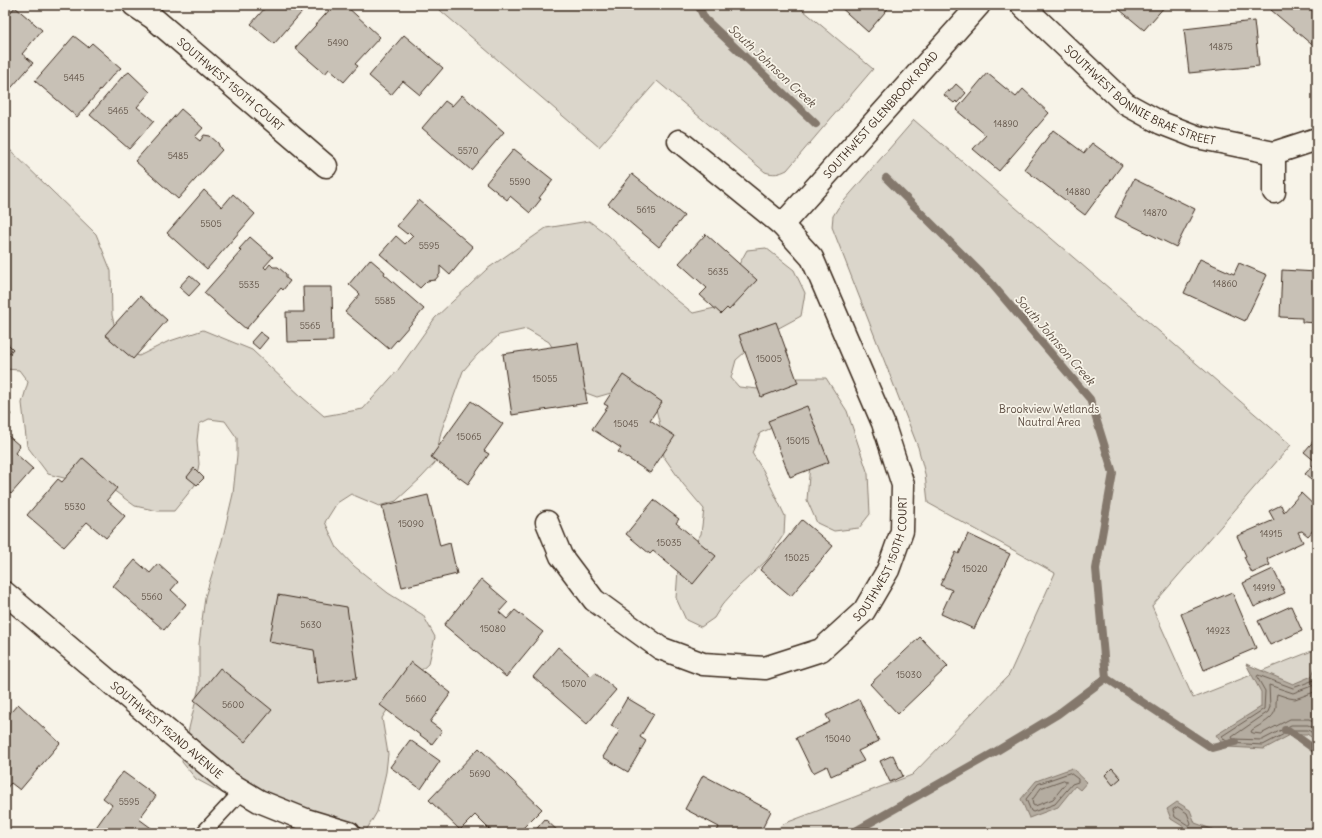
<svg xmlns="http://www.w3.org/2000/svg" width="1322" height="838" viewBox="0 0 1322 838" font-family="Delius,sans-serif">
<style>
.green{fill:#dbd6cb;stroke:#8b8074}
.water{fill:#b4aca0;stroke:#84786c}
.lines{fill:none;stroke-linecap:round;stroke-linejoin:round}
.shore{stroke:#6b5e52;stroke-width:1}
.stream{stroke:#84786c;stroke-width:8}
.building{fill:#c8c1b6;stroke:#3b2a1e}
.lane-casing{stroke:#3b2a1e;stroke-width:17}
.street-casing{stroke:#3b2a1e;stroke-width:25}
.lane{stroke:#f7f3e8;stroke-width:14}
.street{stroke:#f7f3e8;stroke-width:22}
.labels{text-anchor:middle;stroke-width:3.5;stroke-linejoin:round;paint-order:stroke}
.number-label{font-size:9px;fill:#5e5044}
.street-label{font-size:11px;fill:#3b2a1e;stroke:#f7f3e8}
.park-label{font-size:11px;fill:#5b4c41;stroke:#f7f3e8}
.water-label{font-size:12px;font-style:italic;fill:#5f5145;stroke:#f7f3e8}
</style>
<rect width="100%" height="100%" fill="#f7f3e8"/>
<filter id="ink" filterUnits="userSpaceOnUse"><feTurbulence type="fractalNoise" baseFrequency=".025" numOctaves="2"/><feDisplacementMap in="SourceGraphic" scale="8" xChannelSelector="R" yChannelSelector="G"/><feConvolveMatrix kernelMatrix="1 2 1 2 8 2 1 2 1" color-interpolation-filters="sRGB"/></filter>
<g filter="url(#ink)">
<g class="green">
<path d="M434 5H797L873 69 787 170C779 174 774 175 765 172L657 81 599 147Z"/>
<polygon points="914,120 1291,445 1152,606 1193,698 1317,649 1317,833 773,833 783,824 912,775 1009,675 1055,573 928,503 925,474 918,447 832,227 833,216 838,208"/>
<polygon points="5,145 96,234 111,271 112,315 115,328 125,350 139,356 167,342 203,330 252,350 303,398 324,416 363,409 398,370 435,318 487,269 546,228 589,221 608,235 668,293 693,313 719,307 732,277 747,250 766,248 794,270 805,293 801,316 762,337 736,360 731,378 739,387 758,389 787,378 826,378 847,411 868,474 870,514 859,528 834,531 817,523 807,500 810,464 786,422 760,433 752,453 763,470 785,516 784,534 767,560 738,587 722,605 714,618 701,627 686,620 676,598 678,569 701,534 704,509 683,484 664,457 660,425 654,401 632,387 597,397 578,390 549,342 527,329 499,335 477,355 463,371 441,432 435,463 421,478 396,501 379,506 351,494 337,503 325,522 337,548 354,566 388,593 423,615 435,637 429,663 401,689 382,718 388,754 386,772 377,812 367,829 347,833 281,820 239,802 196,779 182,762 184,749 199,687 199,644 205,597 222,541 233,494 237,455 237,438 225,421 209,419 199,424 197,440 199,464 195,485 174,511 158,511 135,506 98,479 68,479 48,474 27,446 22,403 28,382 19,370 5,369"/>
</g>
<g class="water">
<polygon points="1317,662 1317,741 1307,734 1292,734 1264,749 1228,747 1221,742 1216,735 1261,707 1261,692 1246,664 1293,684 1312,676"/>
<polygon points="1072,768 1087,782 1080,790 1075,786 1058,807 1029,818 1021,799 1036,781"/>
<polygon points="1177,802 1190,810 1195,823 1217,831 1235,831 1237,833 1198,833 1189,830 1171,819 1167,809"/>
</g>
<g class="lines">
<g class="shore">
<polyline points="1317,675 1314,680 1293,688 1258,675 1257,677 1265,691 1264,709 1222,736 1224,739 1229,743 1263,745 1292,730 1308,730 1317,736"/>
<polyline points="1317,684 1293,693 1269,685 1270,707 1268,712 1232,737 1233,739 1262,740 1291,725 1308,725 1317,730"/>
<path d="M1317 691 1295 699 1289 698 1277 694C1276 699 1276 703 1276 708 1274 719 1261 724 1252 730L1251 732 1253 733 1261 734 1290 719H1309L1317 723"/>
<polygon points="1070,773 1078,779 1078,782 1072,784 1055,804 1033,812 1031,811 1026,799 1038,784"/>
<polygon points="1064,780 1066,781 1066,783 1053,799 1035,806 1033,805 1032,800 1041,788"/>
<polygon points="1178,807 1187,813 1191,823 1190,825 1188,825 1175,817 1173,810"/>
</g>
<g class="stream">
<polyline points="698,5 705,19 816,124"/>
<polyline points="886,178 991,283 1090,399 1113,473 1096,569 1106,678 1212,748 1235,742"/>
<polyline points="1285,730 1288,730 1317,751"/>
<polyline points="852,833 995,752 1058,714 1106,678"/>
</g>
</g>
<g class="building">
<polygon points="261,5 308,5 274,44 251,24 265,8"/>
<polygon points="334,5 345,5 380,37 355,64 358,66 344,82 329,69 325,74 295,48"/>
<polygon points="838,5 891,5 868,32"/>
<polygon points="1124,5 1166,5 1144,30 1120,10"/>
<polygon points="1275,5 1317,5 1317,37 1311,44 1271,10"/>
<polygon points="15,7 42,30 22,54 33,63 5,95 5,19"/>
<polygon points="1254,21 1259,66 1189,73 1184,29"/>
<polygon points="404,35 443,68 420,95 403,81 391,95 369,76"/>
<polygon points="74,36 88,47 92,43 121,68 113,75 77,117 35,81"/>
<polygon points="129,72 150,92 137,107 154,121 129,149 90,115 122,77"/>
<polygon points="987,73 1016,97 1023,89 1049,113 999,171 973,149 986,135 956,110"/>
<polygon points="956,84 966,93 957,103 956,101 954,103 944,95 948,90 949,92"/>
<polygon points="462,95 504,132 471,170 422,128 445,101 452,106"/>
<polygon points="181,109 203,128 195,137 200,141 204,135 210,136 218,143 220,148 222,150 178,199 135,161"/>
<polygon points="1053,130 1084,153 1092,143 1122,165 1085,215 1024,169"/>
<polygon points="514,149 553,180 539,198 541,199 530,213 510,196 507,200 486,183"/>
<polygon points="632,174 684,216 659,247 608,204"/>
<polygon points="1134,179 1195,209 1176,247 1115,217"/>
<polygon points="204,190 222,207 233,194 255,214 207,269 167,233"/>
<polygon points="419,200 473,247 450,275 440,266 440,274 435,280 427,281 420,288 380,254 396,236 405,244 413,236 409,232 407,234 397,226"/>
<polygon points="706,234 757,280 729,310 727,308 721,314 700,295 707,288 679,263"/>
<polygon points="250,237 273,257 264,267 266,269 270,264 273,267 278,267 286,274 286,278 290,281 283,290 281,288 246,329 204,293 241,251 239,249"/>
<polygon points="370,259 385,272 384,274 424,309 389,349 345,312 360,294 349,284"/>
<polygon points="1200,259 1234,274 1239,263 1267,275 1245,321 1184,293"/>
<polygon points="1282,270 1317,272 1317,323 1302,322 1302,318 1280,317"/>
<polygon points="190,275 200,284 189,296 179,287"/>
<polygon points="303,287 332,287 333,341 287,342 286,312 304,312"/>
<polygon points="140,296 167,320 133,359 105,335"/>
<polygon points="776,322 798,383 761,397 739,335"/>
<polygon points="260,332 268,338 259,349 251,342"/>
<polygon points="5,341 13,349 5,358"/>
<polygon points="578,343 587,403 512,415 503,354"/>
<polygon points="623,375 662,402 650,420 675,436 650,473 618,452 621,448 592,429 608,406 604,404"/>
<polygon points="471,401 503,424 484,451 489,454 468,484 431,457"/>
<polygon points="807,406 829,462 790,477 768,421"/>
<polygon points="5,409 11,414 5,422"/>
<polygon points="5,433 20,446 15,453 33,469 11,494 5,488"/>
<polygon points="1317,437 1317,484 1305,474 1316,462 1304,452"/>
<polygon points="83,458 117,488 107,500 125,516 106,538 87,522 64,547 27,515 58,479 62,482"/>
<polygon points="194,468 204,478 197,485 187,477"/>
<polygon points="1301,493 1317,508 1317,526 1308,536 1302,531 1298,532 1303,542 1267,559 1270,565 1252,573 1244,557 1246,556 1237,536 1274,520 1269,511 1281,505 1284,512"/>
<polygon points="428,495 440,546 450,543 457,574 402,587 382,506"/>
<polygon points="654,500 679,519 676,523 716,556 693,584 653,551 650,554 626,534"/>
<polygon points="802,520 833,546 791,596 760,570"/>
<polygon points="968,534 1010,554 974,629 941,614 952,590 940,585 956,552 959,554"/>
<polygon points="135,560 150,573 158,564 178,582 171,590 186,604 164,630 113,586"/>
<polygon points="1273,569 1285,593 1254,607 1243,583"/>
<polygon points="481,579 508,602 499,612 507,619 515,610 543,632 506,677 444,625"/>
<polygon points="1232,592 1256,648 1204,670 1181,614"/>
<polygon points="278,595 347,607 357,678 318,683 314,650 269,642"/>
<polygon points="1291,606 1302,631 1270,645 1258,621"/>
<polygon points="920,637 948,666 898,714 870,684"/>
<polygon points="558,647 591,676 595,672 616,690 587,724 533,677"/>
<polygon points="411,662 451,693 430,722 442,731 432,744 380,705"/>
<polygon points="220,668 272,710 245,742 194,700"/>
<polygon points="627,698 654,714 640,737 646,741 628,772 603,757 620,730 611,726"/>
<polygon points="859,699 879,741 858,751 864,761 831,776 827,766 813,773 796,738 830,722 826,715"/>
<polygon points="18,704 60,743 20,790 11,783 5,790 5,719"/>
<polygon points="410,740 440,761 421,789 390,767"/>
<polygon points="479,748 542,809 518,833 493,833 475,815 460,830 429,800"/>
<polygon points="893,755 903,776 890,782 880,761"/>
<polygon points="1112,768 1121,778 1113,785 1105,775"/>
<polygon points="123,772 156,796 139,819 154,830 151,833 92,833 112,805 103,798"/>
<polygon points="703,775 771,811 760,833 716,833 719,827 685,809"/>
<polygon points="545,819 560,833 533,833"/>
</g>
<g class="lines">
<g class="lane-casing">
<polyline id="lane" points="203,833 242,791"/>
</g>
<g class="street-casing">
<g id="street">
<path id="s1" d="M134 5 152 17 326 166"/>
<path id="s2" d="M1022 5 1126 104 1161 123 1197 137 1274 153 1317 139"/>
<polyline points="1274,192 1274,153"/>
<path id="s3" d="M782 225 979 5"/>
<path id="s4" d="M547 522 561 556 594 600 660 648 703 664 765 668 821 650 864 611 888 570 902 531 903 485 883 423 812 258 782 225 679 141"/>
<path id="s5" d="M5 593 229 783 259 801 306 820 349 833"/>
</g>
</g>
<use href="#lane" class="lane"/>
<use href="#street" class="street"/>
</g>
</g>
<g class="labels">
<g class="number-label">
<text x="338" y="46">5490</text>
<text x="1221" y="50">14875</text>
<text x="74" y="81">5445</text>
<text x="118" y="114">5465</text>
<text x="1006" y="127">14890</text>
<text x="468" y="154">5570</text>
<text x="178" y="159">5485</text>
<text x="520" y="185">5590</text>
<text x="1078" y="195">14880</text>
<text x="646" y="213">5615</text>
<text x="1155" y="216">14870</text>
<text x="211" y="227">5505</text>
<text x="429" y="249">5595</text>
<text x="718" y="275">5635</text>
<text x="1225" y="287">14860</text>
<text x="249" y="288">5535</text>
<text x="385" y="304">5585</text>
<text x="310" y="329">5565</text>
<text x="769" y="362">15005</text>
<text x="545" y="382">15055</text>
<text x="626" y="427">15045</text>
<text x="469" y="440">15065</text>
<text x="798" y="444">15015</text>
<text x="75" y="510">5530</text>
<text x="411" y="527">15090</text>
<text x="1271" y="537">14915</text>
<text x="669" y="546">15035</text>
<text x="797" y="561">15025</text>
<text x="975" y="572">15020</text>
<text x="1264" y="591">14919</text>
<text x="152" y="600">5560</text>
<text x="311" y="628">5630</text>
<text x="493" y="632">15080</text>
<text x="1218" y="634">14923</text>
<text x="909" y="678">15030</text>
<text x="574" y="687">15070</text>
<text x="416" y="702">5660</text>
<text x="233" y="708">5600</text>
<text x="838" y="742">15040</text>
<text x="480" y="777">5690</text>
<text x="129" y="805">5595</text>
</g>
<g class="street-label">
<text dy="4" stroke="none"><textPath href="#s1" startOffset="125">SOUTHWEST 150TH COURT</textPath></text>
<text dy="4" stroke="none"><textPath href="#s2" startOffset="151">SOUTHWEST BONNIE BRAE STREET</textPath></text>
<text dy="4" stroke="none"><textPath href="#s3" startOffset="148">SOUTHWEST GLENBROOK ROAD</textPath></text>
<text dy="4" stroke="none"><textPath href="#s4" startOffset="454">SOUTHWEST 150TH COURT</textPath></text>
<text dy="4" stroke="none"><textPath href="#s5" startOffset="212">SOUTHWEST 152ND AVENUE</textPath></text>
</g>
<g class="park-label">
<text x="1049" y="413">Brookview Wetlands<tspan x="1049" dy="13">Nautral Area</tspan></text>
</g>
<g class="water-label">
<text transform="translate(772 66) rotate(43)" y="4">South Johnson Creek</text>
<text transform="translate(1055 340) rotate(49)" y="4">South Johnson Creek</text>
</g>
</g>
<rect width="1322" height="838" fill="none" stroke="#f7f3e8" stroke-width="20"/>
<rect x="10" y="10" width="1302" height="818" fill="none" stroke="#3b2a1e" stroke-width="1.5" filter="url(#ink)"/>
</svg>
